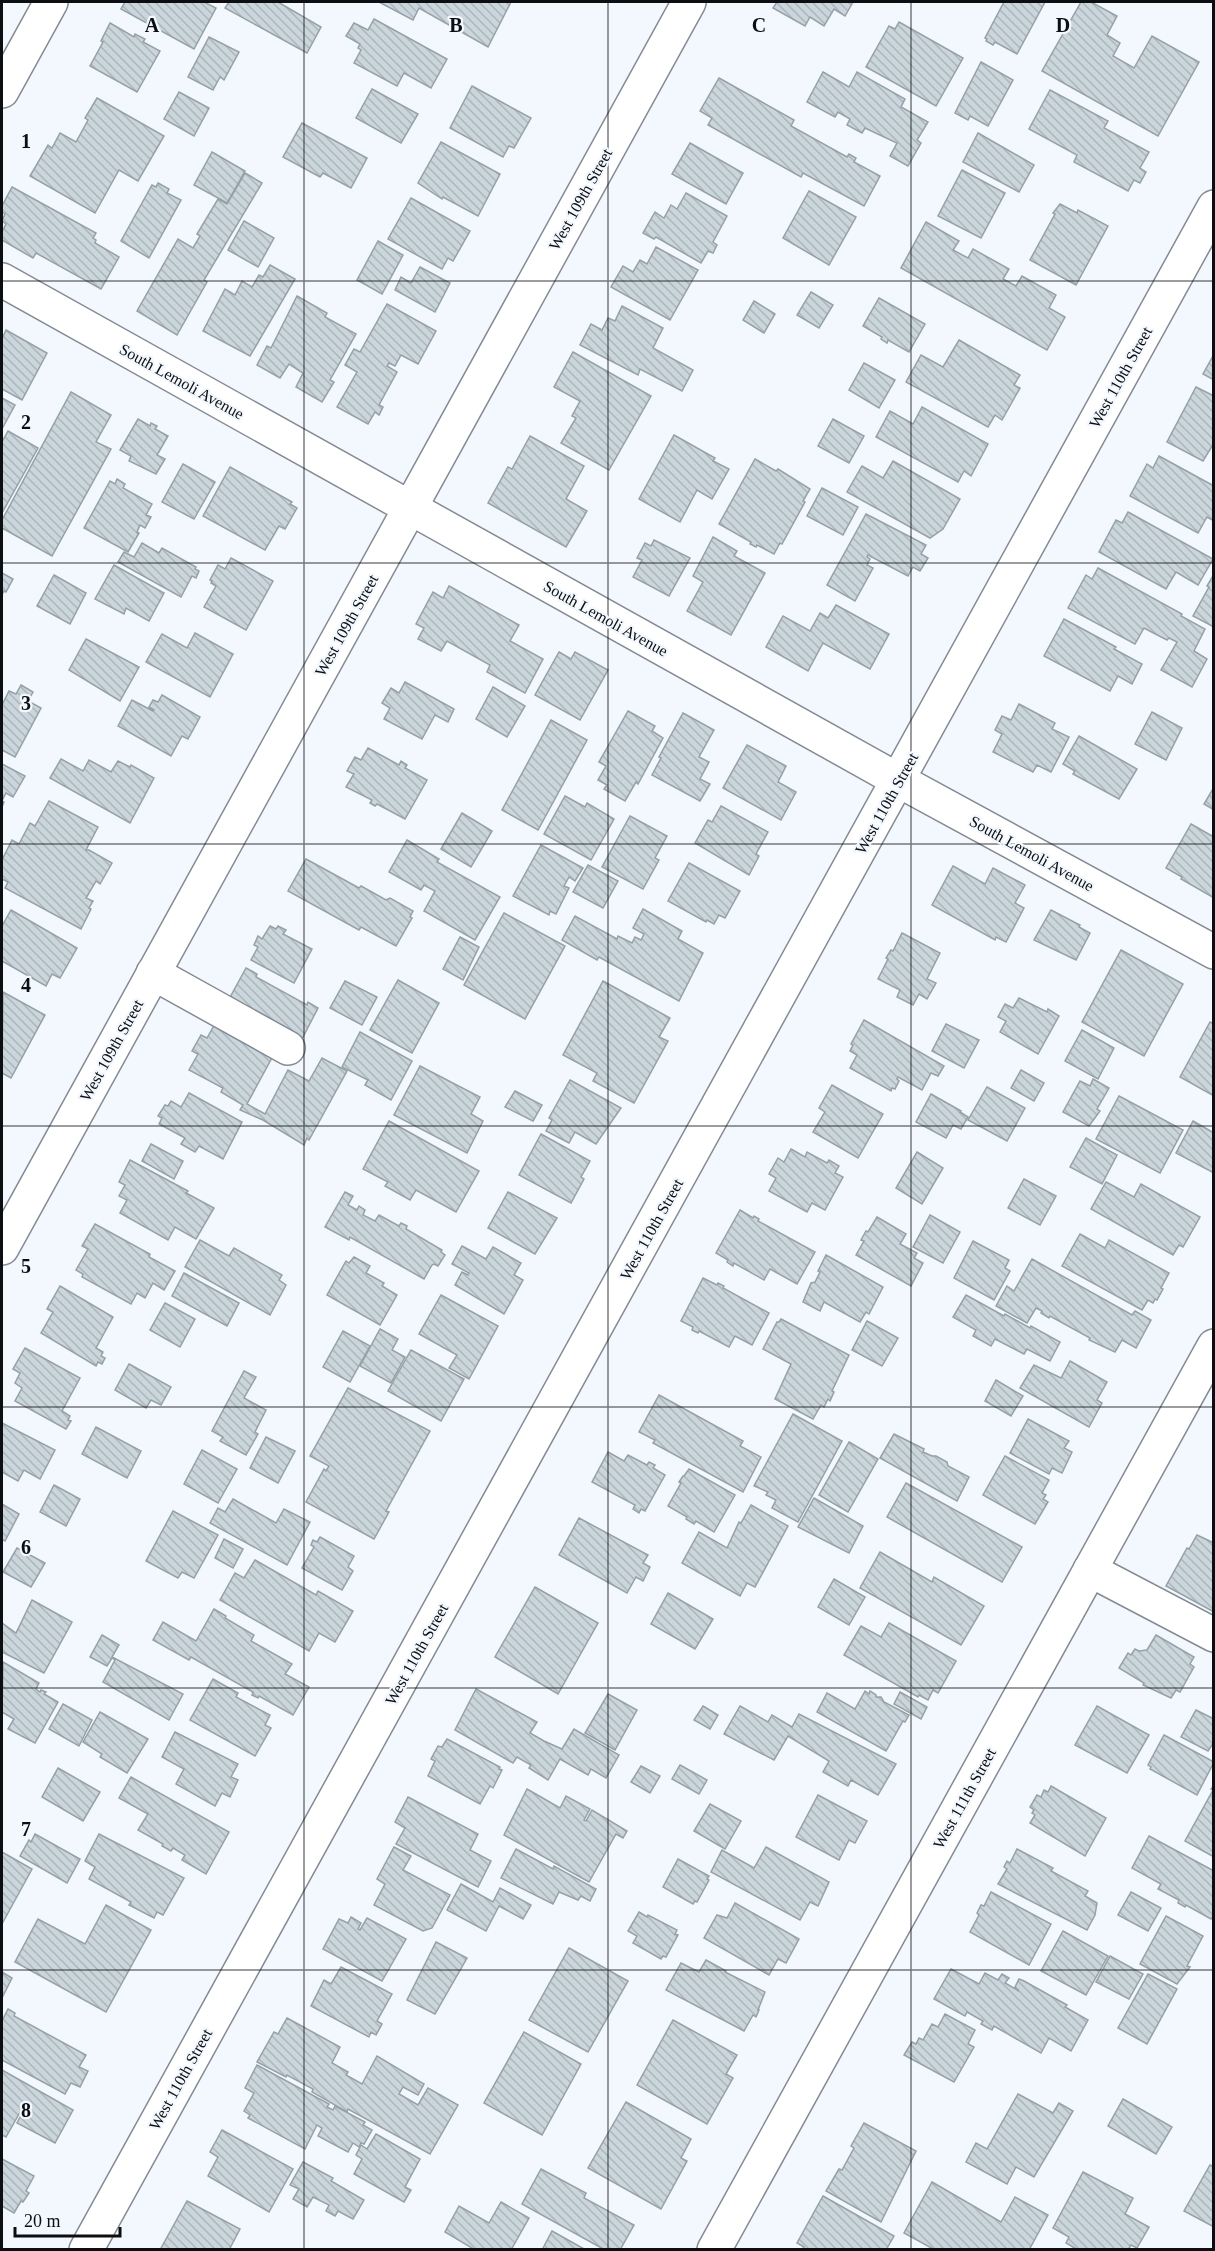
<svg xmlns="http://www.w3.org/2000/svg" width="1215" height="2251" viewBox="0 0 1215 2251" font-family="Georgia,serif">
<style>
.building{fill:url(#building-back-hatch);stroke:#95a1a6;stroke-width:1.5}
.lines{fill:none;stroke-linecap:round;stroke-linejoin:round}
.minor-casing{stroke:#848b94;stroke-width:36}
.minor{stroke:#fff;stroke-width:33}
.grid{fill:none;stroke:#0c0f12;stroke-width:1.5;stroke-opacity:0.55}
.labels{text-anchor:middle;stroke-width:4.5;stroke-linejoin:round;paint-order:stroke}
.street-label{font-size:16px;fill:#0c0f12;stroke:#f3f8fe}
.grid-label{font-size:20px;text-anchor:middle;font-weight:bold;fill:#0c0f12;stroke:#f3f8fe;stroke-width:4.5;stroke-linejoin:round;paint-order:stroke}
</style>
<defs>
<pattern id="building-back-hatch" width="6" height="6" patternUnits="userSpaceOnUse" patternTransform="scale(1.5)"><rect width="6" height="6" fill="#cad6dc"/><path d="M-1 5l2 2M0 0l6 6M5-1l2 2" fill="none" stroke="#acb6bc"/></pattern>
</defs>
<rect width="100%" height="100%" fill="#f3f8fe"/>
<g class="building">
<polygon points="125,2 204,2 216,8 194,49 121,9"/>
<polygon points="229,2 278,2 321,27 307,53 225,8"/>
<polygon points="379,2 511,2 488,47 419,8 413,20"/>
<polygon points="777,2 853,2 845,16 834,9 824,26 810,17 805,26 773,8"/>
<polygon points="1004,2 1045,2 1017,54 995,42 993,45 986,41 987,39 985,38"/>
<polygon points="1081,2 1091,2 1117,16 1107,35 1120,43 1113,56 1134,68 1152,36 1199,62 1158,136 1042,71"/>
<polygon points="374,19 447,59 431,88 404,73 397,86 354,63 361,50 358,48 360,44 346,36 354,23 368,30"/>
<polygon points="899,22 963,58 936,106 866,67 889,26 895,29"/>
<polygon points="110,23 134,37 135,34 145,39 143,42 160,51 137,92 90,66 103,42 101,41"/>
<polygon points="209,37 239,52 224,80 220,77 213,90 188,77"/>
<polygon points="981,62 1013,80 988,126 970,116 968,120 955,113"/>
<polygon points="823,72 849,87 857,72 905,99 901,107 928,122 917,140 921,143 908,166 890,156 897,143 865,128 862,133 847,125 850,119 838,112 835,117 807,102"/>
<polygon points="719,78 794,120 791,126 847,157 849,154 856,158 854,162 880,176 864,206 803,173 801,177 708,125 712,118 700,111"/>
<polygon points="472,86 531,118 514,148 509,146 503,157 450,128"/>
<polygon points="372,89 418,114 401,143 356,118"/>
<polygon points="1050,90 1108,121 1104,128 1149,152 1140,168 1146,172 1140,183 1134,180 1128,191 1074,162 1077,155 1029,129"/>
<polygon points="179,92 209,108 194,136 164,119"/>
<polygon points="97,98 164,136 138,181 119,170 95,213 30,176 48,145 52,148 60,133 76,142 88,120 85,118"/>
<polygon points="302,123 367,158 351,188 323,173 320,177 283,157"/>
<polygon points="978,133 1034,165 1019,192 963,162"/>
<polygon points="441,142 500,174 478,216 443,197 442,199 418,183"/>
<polygon points="690,143 743,173 726,204 672,174"/>
<polygon points="212,152 245,171 227,203 194,185"/>
<polygon points="962,170 1005,193 981,238 938,216"/>
<polygon points="245,173 262,183 204,280 207,282 177,335 137,311 178,239 193,248 200,236 197,234 218,199 227,204"/>
<polygon points="158,183 169,189 167,193 181,200 149,258 121,241 152,185 156,187"/>
<polygon points="12,187 96,233 93,238 96,240 95,243 119,257 101,289 36,253 33,258 2,240 2,232 6,224 2,221 5,214 2,212 2,206"/>
<polygon points="809,191 856,217 829,265 783,238"/>
<polygon points="686,193 727,216 713,242 717,245 713,253 708,251 701,263 656,237 654,239 643,233 655,212 664,218 671,205 677,209"/>
<polygon points="411,198 470,231 453,261 448,258 442,269 388,239"/>
<polygon points="1060,204 1077,213 1078,210 1108,226 1076,285 1030,260 1055,214 1053,213"/>
<polygon points="244,221 274,238 258,267 228,250"/>
<polygon points="926,222 959,241 953,250 968,258 973,249 1009,269 1003,279 1016,286 1022,276 1056,295 1049,308 1065,317 1047,350 901,268"/>
<polygon points="378,241 403,255 382,294 357,280"/>
<polygon points="656,247 698,270 670,320 611,287 623,266 633,272 640,260 647,264"/>
<polygon points="270,265 295,279 250,356 203,331 225,289 235,295 242,281 252,287 259,275 263,277"/>
<polygon points="420,267 450,283 435,312 395,290 401,277 411,283"/>
<polygon points="811,292 833,305 819,328 797,315"/>
<polygon points="297,296 327,313 325,317 356,334 330,380 334,382 322,402 296,387 303,373 289,364 280,378 257,365 267,346 271,348"/>
<polygon points="879,298 925,324 909,352 888,340 887,343 881,339 882,337 863,326"/>
<polygon points="754,301 775,314 764,333 743,320"/>
<polygon points="387,304 436,331 418,364 401,355 395,366 389,363 387,366 397,372 379,405 383,407 379,415 375,412 368,424 337,407 357,372 345,365 354,349 360,352"/>
<polygon points="622,306 663,328 653,348 693,370 682,391 640,369 638,375 580,345 591,324 602,330 608,318 615,321"/>
<polygon points="6,330 47,353 22,400 2,389 2,339"/>
<polygon points="959,340 1020,375 1014,385 1020,388 1002,420 995,415 988,427 906,382 921,355 943,367"/>
<polygon points="573,352 651,396 609,470 561,443 576,418 572,416 580,401 554,387"/>
<polygon points="1214,354 1214,380 1203,374"/>
<polygon points="864,363 895,380 879,408 849,390"/>
<polygon points="1196,387 1214,396 1214,443 1203,461 1167,442"/>
<polygon points="71,392 111,415 96,442 111,449 52,556 2,528 2,520"/>
<polygon points="2,398 15,405 3,427 2,426"/>
<polygon points="922,407 988,444 971,476 964,471 958,482 876,437 890,411 913,424"/>
<polygon points="138,419 150,426 151,423 157,426 155,429 168,436 157,455 165,459 156,474 129,461 131,456 120,450"/>
<polygon points="833,419 864,436 849,463 818,446"/>
<polygon points="8,431 38,448 2,513 2,442"/>
<polygon points="674,435 715,458 713,461 729,469 712,499 697,490 680,522 639,499"/>
<polygon points="530,436 584,466 566,499 587,511 566,547 488,503 508,467 512,469"/>
<polygon points="1159,456 1214,486 1214,521 1207,517 1198,533 1130,496 1147,464 1153,468"/>
<polygon points="755,459 776,471 778,469 810,489 803,501 805,502 782,544 780,543 774,554 757,545 756,547 750,544 751,542 719,524"/>
<polygon points="893,461 960,499 943,529 930,538 847,492 862,466 883,478"/>
<polygon points="183,464 215,482 194,519 162,502"/>
<polygon points="230,467 292,502 290,504 297,508 285,529 279,526 265,550 203,516"/>
<polygon points="117,479 125,484 123,488 152,504 146,515 151,517 145,528 140,525 137,532 139,533 128,552 84,528 110,481 115,484"/>
<polygon points="822,488 858,507 843,535 807,516"/>
<polygon points="1128,512 1213,559 1198,585 1176,572 1166,589 1099,552 1116,520 1122,523"/>
<polygon points="866,514 926,545 921,554 928,558 920,571 913,567 908,576 868,555 867,557 870,559 867,565 873,568 855,601 827,585"/>
<polygon points="713,537 737,551 734,556 765,573 731,635 687,611 703,582 693,576"/>
<polygon points="654,540 690,558 669,596 633,577 642,560 637,558 645,543 651,546"/>
<polygon points="142,543 159,553 162,548 196,567 195,569 199,571 196,578 192,576 181,597 118,562 124,552 134,557"/>
<polygon points="231,558 273,581 246,630 204,607 216,586 211,583 212,581 210,580 218,565 225,569"/>
<polygon points="114,565 164,593 149,621 126,608 124,614 95,599"/>
<polygon points="1098,568 1182,614 1181,616 1205,629 1194,651 1207,659 1192,687 1161,670 1177,642 1169,638 1167,640 1144,628 1135,644 1068,608 1086,575 1092,579"/>
<polygon points="2,573 13,579 6,592 4,591 2,595"/>
<polygon points="1214,574 1214,627 1193,616 1209,587 1207,586"/>
<polygon points="54,575 86,593 70,624 37,606"/>
<polygon points="449,586 519,625 510,641 543,659 525,693 487,672 490,665 447,641 441,651 418,639 424,628 416,624 433,592 443,598"/>
<polygon points="836,605 889,634 870,669 823,643 808,671 766,647 783,616 810,631 820,613 828,618"/>
<polygon points="1064,619 1116,647 1114,649 1142,664 1132,684 1118,676 1110,691 1044,656"/>
<polygon points="195,633 233,654 210,697 146,662 162,634 187,648"/>
<polygon points="86,639 139,667 120,701 69,670"/>
<polygon points="559,652 571,659 575,652 608,670 580,720 535,695"/>
<polygon points="405,682 454,709 448,722 435,715 422,739 384,719 390,708 382,703 391,688 399,693"/>
<polygon points="21,685 33,692 28,701 41,708 15,757 2,750 2,705 9,691 16,694"/>
<polygon points="493,687 525,706 507,737 476,719"/>
<polygon points="162,695 200,717 188,739 182,736 171,756 118,726 132,700 153,711 154,710 149,707 153,700 158,702"/>
<polygon points="1019,704 1055,723 1052,729 1069,737 1051,772 1037,765 1033,772 993,752 1002,734 995,730 1002,716 1011,720"/>
<polygon points="628,711 655,726 652,731 663,738 638,784 636,782 625,801 604,789 607,785 598,780 606,766 599,762"/>
<polygon points="1152,712 1182,728 1166,760 1135,744"/>
<polygon points="683,713 714,730 699,757 709,762 700,779 710,784 700,801 652,775 661,758 659,757"/>
<polygon points="551,720 587,740 538,830 502,810"/>
<polygon points="1079,736 1137,769 1119,799 1073,774 1075,771 1063,764"/>
<polygon points="747,745 786,766 778,782 796,792 781,820 723,788"/>
<polygon points="368,748 399,765 401,761 407,765 405,768 427,780 405,819 377,804 375,806 370,803 372,800 346,787 354,774 347,771 355,757 361,760"/>
<polygon points="61,759 83,771 89,760 111,772 118,761 130,767 131,765 154,778 130,823 50,778"/>
<polygon points="2,764 25,776 13,797 6,793 2,801 4,802 2,807"/>
<polygon points="1214,787 1214,810 1204,804"/>
<polygon points="565,796 585,807 587,803 614,819 591,860 544,834"/>
<polygon points="49,801 98,827 86,850 89,850 112,863 100,884 96,881 86,898 93,901 89,908 91,909 81,929 5,888 8,882 2,879 2,860 12,840 19,844 30,823 35,826"/>
<polygon points="721,806 768,832 756,854 759,856 749,875 695,843 708,820 712,822"/>
<polygon points="462,813 492,831 471,867 441,849"/>
<polygon points="630,816 667,836 655,858 659,860 643,889 602,867"/>
<polygon points="1191,824 1212,836 1214,834 1214,898 1181,879 1182,877 1166,868"/>
<polygon points="407,840 439,859 437,862 500,897 475,940 424,911 435,891 424,885 421,890 389,872"/>
<polygon points="541,845 583,868 575,881 569,877 564,886 569,888 556,914 550,911 549,915 513,896"/>
<polygon points="306,859 359,888 361,886 386,900 390,898 413,911 410,917 412,918 396,946 361,927 359,930 288,891"/>
<polygon points="689,863 740,891 725,918 719,915 714,924 707,920 706,922 668,901"/>
<polygon points="588,865 618,881 603,908 573,892"/>
<polygon points="953,866 985,884 993,868 1025,885 1015,903 1024,908 1006,942 996,937 995,940 932,905"/>
<polygon points="643,909 682,931 678,939 703,953 679,1001 599,957 597,960 562,940 575,916 617,939 618,936 632,943 635,937 641,940 644,934 633,928"/>
<polygon points="11,910 77,948 60,978 52,974 46,986 2,961 2,926"/>
<polygon points="1051,910 1080,925 1079,927 1090,933 1076,960 1034,940"/>
<polygon points="504,913 565,946 525,1019 464,985"/>
<polygon points="270,926 276,929 278,926 286,930 283,934 312,949 294,983 251,960 258,947 254,945 258,936 262,939"/>
<polygon points="902,933 940,953 927,979 936,983 927,999 919,994 913,1005 897,997 900,990 878,979 888,959 886,958 891,950 893,951"/>
<polygon points="460,937 479,947 463,980 443,969"/>
<polygon points="1121,950 1183,984 1144,1056 1082,1022"/>
<polygon points="246,968 257,974 256,977 307,1005 308,1002 318,1008 301,1041 228,1001"/>
<polygon points="398,980 439,1003 412,1053 370,1030"/>
<polygon points="345,981 377,997 362,1025 330,1008"/>
<polygon points="603,981 670,1018 659,1037 668,1041 634,1103 593,1081 597,1073 563,1055"/>
<polygon points="3,992 45,1015 11,1078 2,1073"/>
<polygon points="1019,998 1047,1012 1048,1009 1059,1016 1038,1054 1000,1032 1006,1021 998,1017 1005,1004 1013,1008"/>
<polygon points="864,1020 944,1066 938,1076 931,1073 922,1090 898,1077 897,1079 899,1081 895,1089 892,1088 891,1091 850,1068 857,1055 850,1051 853,1045 851,1044"/>
<polygon points="216,1022 274,1054 247,1104 265,1114 288,1070 309,1081 322,1058 347,1071 309,1140 307,1138 304,1145 263,1120 240,1110 243,1105 221,1092 223,1088 189,1070 198,1054 192,1051 201,1035 207,1038"/>
<polygon points="1210,1022 1214,1024 1214,1096 1180,1077"/>
<polygon points="946,1024 979,1040 964,1068 932,1051"/>
<polygon points="1082,1030 1114,1048 1098,1079 1065,1061"/>
<polygon points="360,1032 412,1061 391,1100 365,1085 368,1080 342,1067"/>
<polygon points="420,1066 480,1097 471,1114 483,1121 467,1153 394,1115"/>
<polygon points="1021,1070 1044,1083 1034,1101 1011,1088"/>
<polygon points="1093,1079 1109,1088 1097,1109 1100,1111 1089,1126 1063,1112 1080,1081 1090,1086"/>
<polygon points="570,1080 621,1108 596,1144 575,1132 569,1143 546,1131 552,1120 549,1118"/>
<polygon points="832,1085 883,1114 858,1158 813,1132 825,1112 819,1108"/>
<polygon points="987,1087 1025,1108 1007,1141 968,1120"/>
<polygon points="515,1091 542,1105 533,1121 505,1107"/>
<polygon points="189,1093 242,1122 223,1159 199,1146 195,1152 181,1144 185,1138 159,1124 162,1118 158,1116 165,1105 168,1106 171,1101 181,1107"/>
<polygon points="931,1094 961,1111 960,1112 968,1117 961,1129 953,1125 946,1138 916,1122"/>
<polygon points="1119,1096 1183,1130 1160,1173 1096,1139"/>
<polygon points="389,1121 479,1171 456,1212 416,1190 410,1200 385,1186 388,1182 363,1169"/>
<polygon points="1193,1121 1214,1133 1214,1173 1176,1153"/>
<polygon points="541,1134 590,1161 581,1177 584,1179 571,1203 519,1175"/>
<polygon points="1086,1138 1117,1155 1102,1184 1070,1167"/>
<polygon points="151,1144 183,1161 174,1179 142,1161"/>
<polygon points="791,1149 805,1157 807,1152 827,1163 829,1160 839,1166 835,1173 843,1177 825,1210 812,1203 807,1212 769,1191 776,1178 769,1174 778,1158 784,1162"/>
<polygon points="917,1152 943,1168 922,1204 896,1188"/>
<polygon points="130,1160 188,1191 186,1193 214,1208 196,1239 175,1227 168,1240 120,1213 127,1200 119,1196 125,1185 119,1182"/>
<polygon points="1024,1179 1056,1196 1040,1225 1008,1208"/>
<polygon points="1106,1182 1134,1197 1141,1184 1200,1217 1183,1247 1179,1245 1173,1255 1091,1209"/>
<polygon points="345,1192 353,1196 348,1205 357,1210 359,1206 365,1210 363,1215 375,1221 379,1215 399,1226 401,1223 407,1226 406,1229 442,1250 441,1252 445,1255 438,1266 434,1264 432,1265 424,1279 350,1237 349,1240 325,1227"/>
<polygon points="508,1192 557,1218 535,1254 488,1228"/>
<polygon points="740,1210 753,1218 754,1216 759,1219 758,1221 815,1252 797,1284 770,1269 764,1280 734,1263 733,1266 727,1262 728,1260 716,1253"/>
<polygon points="930,1215 960,1232 943,1263 913,1247"/>
<polygon points="877,1217 906,1234 900,1244 917,1253 914,1258 923,1263 911,1286 856,1255 864,1241 861,1240 866,1231 868,1232"/>
<polygon points="95,1224 150,1254 149,1257 175,1271 164,1290 153,1283 145,1298 137,1293 131,1304 82,1277 83,1274 76,1270 88,1249 82,1246"/>
<polygon points="1080,1234 1105,1248 1109,1240 1169,1273 1161,1288 1163,1289 1157,1300 1155,1299 1153,1303 1148,1300 1142,1310 1062,1266"/>
<polygon points="200,1240 229,1256 234,1248 282,1275 279,1280 286,1285 270,1315 185,1267"/>
<polygon points="973,1241 1009,1260 1005,1268 1010,1271 994,1300 954,1278"/>
<polygon points="462,1246 486,1259 493,1247 521,1263 514,1275 523,1280 504,1314 455,1285 462,1272 468,1275 469,1273 452,1264"/>
<polygon points="826,1255 883,1287 869,1314 866,1312 860,1322 824,1302 820,1311 803,1302 811,1283 815,1282 820,1272 818,1271"/>
<polygon points="354,1257 370,1266 366,1273 384,1283 382,1286 397,1295 380,1325 327,1295 346,1261 349,1263"/>
<polygon points="1032,1259 1132,1315 1135,1311 1151,1320 1136,1348 1122,1340 1115,1352 1089,1340 1090,1338 1050,1316 1049,1318 1041,1313 1042,1311 1036,1308 1027,1323 996,1306 1007,1286 1014,1291"/>
<polygon points="184,1273 239,1303 227,1326 172,1296"/>
<polygon points="703,1278 717,1285 718,1283 724,1286 723,1288 769,1313 752,1345 735,1336 729,1347 699,1331 698,1333 692,1330 693,1327 681,1321"/>
<polygon points="60,1286 113,1317 96,1348 103,1352 101,1356 105,1358 102,1364 98,1362 96,1366 41,1333 53,1312 47,1309"/>
<polygon points="441,1295 498,1326 469,1379 449,1368 457,1355 419,1334"/>
<polygon points="966,1295 1004,1316 1005,1314 1030,1328 1031,1326 1060,1342 1050,1361 1027,1349 1024,1354 995,1339 991,1346 973,1336 976,1330 953,1317"/>
<polygon points="165,1303 195,1319 180,1347 150,1330"/>
<polygon points="781,1319 849,1355 832,1391 834,1392 830,1401 828,1399 824,1407 821,1405 813,1419 775,1399 791,1364 763,1349 777,1322 779,1322"/>
<polygon points="867,1321 898,1338 882,1366 852,1350"/>
<polygon points="380,1329 398,1339 392,1350 405,1357 391,1383 360,1366"/>
<polygon points="343,1331 370,1346 350,1382 323,1367"/>
<polygon points="25,1348 80,1378 62,1411 70,1416 68,1420 71,1421 66,1429 15,1401 22,1388 15,1383 20,1373 13,1369"/>
<polygon points="411,1350 464,1379 441,1421 388,1391"/>
<polygon points="1070,1361 1107,1382 1097,1400 1102,1403 1089,1427 1020,1388 1034,1365 1061,1378"/>
<polygon points="129,1364 171,1387 161,1405 151,1400 146,1408 115,1390"/>
<polygon points="244,1371 256,1377 244,1398 266,1410 255,1432 258,1434 246,1455 220,1441 223,1437 212,1431"/>
<polygon points="996,1380 1023,1396 1011,1416 985,1401"/>
<polygon points="348,1388 430,1431 386,1511 389,1512 374,1539 306,1502 324,1469 326,1471 329,1466 310,1456"/>
<polygon points="659,1395 743,1441 740,1446 761,1457 743,1492 653,1443 655,1440 639,1432"/>
<polygon points="793,1414 842,1441 798,1522 772,1508 776,1500 766,1495 768,1492 754,1486"/>
<polygon points="1028,1419 1069,1441 1064,1448 1072,1452 1062,1473 1052,1468 1049,1474 1010,1453"/>
<polygon points="2,1423 55,1450 40,1479 24,1470 18,1481 2,1472"/>
<polygon points="96,1427 141,1451 127,1478 82,1454"/>
<polygon points="894,1434 924,1449 923,1452 932,1456 936,1456 947,1462 948,1466 969,1477 957,1501 880,1458"/>
<polygon points="266,1437 295,1451 278,1483 250,1468"/>
<polygon points="849,1442 878,1459 848,1512 819,1495"/>
<polygon points="202,1450 237,1469 218,1503 184,1484"/>
<polygon points="608,1452 624,1461 628,1455 647,1465 649,1462 655,1465 653,1468 665,1475 645,1511 641,1509 639,1513 633,1509 635,1505 592,1482"/>
<polygon points="1005,1456 1049,1480 1042,1493 1046,1495 1043,1499 1048,1502 1035,1524 983,1495"/>
<polygon points="689,1469 735,1495 714,1532 696,1521 694,1524 686,1519 687,1517 668,1506 681,1483 679,1482 683,1476 684,1476"/>
<polygon points="906,1483 1022,1547 1002,1582 887,1517"/>
<polygon points="54,1485 80,1499 66,1526 40,1512"/>
<polygon points="814,1498 863,1526 849,1553 798,1527"/>
<polygon points="233,1499 276,1523 284,1509 310,1522 287,1565 210,1523 218,1508 225,1512"/>
<polygon points="2,1504 19,1514 5,1541 2,1539"/>
<polygon points="751,1505 788,1526 755,1587 747,1583 740,1596 682,1563 699,1532 727,1548 739,1522 741,1523"/>
<polygon points="173,1511 218,1535 194,1578 182,1572 178,1578 146,1561"/>
<polygon points="579,1518 648,1555 643,1563 650,1567 643,1581 636,1577 627,1593 559,1555"/>
<polygon points="1197,1535 1214,1543 1214,1612 1166,1586 1187,1548 1189,1549"/>
<polygon points="320,1537 354,1556 348,1567 353,1571 342,1590 302,1568 314,1547 311,1545 313,1540 317,1542"/>
<polygon points="224,1539 243,1549 233,1568 215,1558"/>
<polygon points="17,1548 45,1563 31,1587 3,1572"/>
<polygon points="880,1552 932,1582 934,1577 984,1606 961,1645 860,1588"/>
<polygon points="255,1560 316,1595 318,1591 353,1611 335,1642 319,1633 309,1651 220,1600 235,1573 244,1578"/>
<polygon points="834,1579 865,1597 849,1625 818,1607"/>
<polygon points="535,1587 598,1623 558,1694 495,1657"/>
<polygon points="668,1593 713,1619 695,1649 651,1624"/>
<polygon points="32,1600 72,1622 44,1673 2,1652 2,1623 16,1633"/>
<polygon points="214,1609 226,1616 225,1618 254,1635 251,1641 292,1664 285,1674 309,1687 293,1715 259,1696 258,1698 252,1695 253,1692 191,1657 189,1660 153,1640 163,1622 196,1641"/>
<polygon points="889,1623 956,1661 938,1693 933,1690 928,1700 919,1695 918,1697 844,1655 861,1626 881,1637"/>
<polygon points="102,1635 119,1645 112,1657 183,1694 169,1720 103,1682 115,1660 112,1658 107,1666 90,1657"/>
<polygon points="1156,1635 1194,1657 1190,1664 1194,1667 1180,1692 1176,1690 1171,1698 1143,1685 1144,1683 1119,1668 1128,1653 1131,1655 1135,1649 1139,1651 1147,1650"/>
<polygon points="3,1662 39,1683 36,1689 40,1692 41,1690 46,1692 44,1694 58,1702 35,1743 8,1729 14,1719 2,1712"/>
<polygon points="213,1679 238,1693 236,1697 270,1715 265,1725 271,1728 255,1756 190,1720"/>
<polygon points="476,1689 537,1722 530,1733 544,1741 562,1749 574,1729 619,1755 606,1778 591,1769 588,1775 560,1759 548,1780 529,1768 531,1765 517,1757 513,1763 455,1730"/>
<polygon points="865,1691 869,1694 870,1691 876,1695 876,1697 881,1697 884,1702 909,1715 905,1722 903,1721 886,1751 817,1712 827,1693 855,1709"/>
<polygon points="900,1692 927,1707 921,1719 894,1704"/>
<polygon points="608,1694 637,1710 615,1750 585,1733"/>
<polygon points="63,1704 92,1720 79,1746 49,1729"/>
<polygon points="703,1706 718,1715 710,1729 694,1720"/>
<polygon points="740,1706 768,1722 772,1715 792,1727 799,1714 896,1764 878,1795 851,1780 848,1786 823,1772 829,1761 788,1736 774,1760 724,1734"/>
<polygon points="1097,1706 1149,1735 1127,1773 1075,1745"/>
<polygon points="1196,1710 1214,1719 1214,1742 1208,1751 1181,1737"/>
<polygon points="100,1712 148,1739 127,1773 100,1757 102,1754 83,1742"/>
<polygon points="175,1732 238,1764 231,1777 238,1780 230,1797 222,1793 215,1806 176,1784 184,1769 162,1757"/>
<polygon points="1164,1735 1214,1762 1197,1795 1150,1769 1151,1767 1148,1765"/>
<polygon points="447,1739 500,1767 499,1769 502,1770 493,1788 490,1786 480,1804 428,1776 435,1761 431,1759 438,1746 442,1747"/>
<polygon points="680,1765 707,1780 699,1794 672,1779"/>
<polygon points="641,1766 660,1776 650,1793 631,1782"/>
<polygon points="58,1768 100,1792 83,1821 42,1797"/>
<polygon points="131,1777 229,1832 206,1874 182,1860 185,1855 173,1848 171,1851 162,1846 163,1844 138,1830 148,1814 119,1798"/>
<polygon points="1214,1785 1214,1857 1185,1841 1213,1790 1211,1789"/>
<polygon points="1051,1786 1106,1818 1085,1856 1030,1823 1035,1815 1032,1813 1034,1810 1030,1807 1037,1795 1041,1797 1044,1790 1048,1792"/>
<polygon points="527,1789 560,1808 566,1796 590,1809 584,1820 586,1821 592,1810 627,1831 623,1838 616,1834 589,1882 504,1835"/>
<polygon points="818,1795 867,1821 855,1843 849,1840 839,1860 796,1837"/>
<polygon points="408,1797 478,1834 470,1850 491,1861 478,1887 396,1844 405,1828 395,1822"/>
<polygon points="710,1804 741,1821 725,1849 694,1831"/>
<polygon points="35,1834 80,1859 67,1883 20,1856 29,1840 31,1842"/>
<polygon points="99,1834 184,1878 163,1915 157,1912 154,1918 129,1905 131,1902 89,1879 95,1867 85,1861"/>
<polygon points="1149,1836 1214,1871 1214,1915 1211,1919 1186,1905 1185,1907 1178,1903 1179,1900 1158,1889 1161,1884 1132,1868"/>
<polygon points="394,1847 411,1856 403,1870 450,1895 432,1928 423,1931 374,1905 385,1884 377,1879"/>
<polygon points="766,1847 829,1882 818,1906 810,1902 800,1920 711,1872 722,1850 754,1868"/>
<polygon points="516,1849 553,1869 554,1866 596,1889 590,1901 581,1896 578,1900 559,1892 553,1904 501,1878"/>
<polygon points="1017,1849 1053,1868 1051,1871 1088,1891 1085,1896 1097,1903 1095,1915 1087,1930 998,1884 1007,1869 1004,1867 1007,1861 1010,1863"/>
<polygon points="2,1852 32,1869 2,1924"/>
<polygon points="678,1859 709,1876 707,1879 709,1880 697,1902 695,1901 693,1904 663,1887"/>
<polygon points="461,1884 493,1902 500,1888 531,1905 523,1919 499,1906 486,1931 447,1910"/>
<polygon points="991,1892 1051,1924 1029,1965 970,1932 979,1915 977,1913 981,1905 984,1906"/>
<polygon points="1131,1892 1161,1908 1148,1931 1118,1915"/>
<polygon points="735,1903 799,1939 786,1963 778,1959 769,1975 704,1938 717,1915 727,1918"/>
<polygon points="106,1905 151,1930 106,2012 15,1962 38,1919 85,1944"/>
<polygon points="639,1912 647,1917 648,1915 677,1930 675,1934 678,1935 666,1957 663,1956 661,1959 633,1943 637,1936 628,1931"/>
<polygon points="1166,1916 1203,1936 1187,1966 1190,1967 1177,1984 1140,1964"/>
<polygon points="351,1917 361,1923 358,1929 360,1930 367,1918 406,1939 382,1981 323,1949 339,1919 348,1923"/>
<polygon points="1063,1931 1108,1956 1086,1995 1041,1971"/>
<polygon points="436,1942 467,1958 435,2014 407,2000"/>
<polygon points="569,1948 628,1981 588,2052 529,2020"/>
<polygon points="1110,1956 1143,1974 1129,1999 1096,1982"/>
<polygon points="706,1960 726,1971 725,1972 765,1992 758,2010 759,2010 756,2017 753,2015 744,2031 666,1990 681,1963 699,1972"/>
<polygon points="341,1967 392,1994 377,2021 382,2024 376,2035 371,2032 369,2037 311,2006 324,1980 331,1984"/>
<polygon points="951,1969 979,1984 985,1973 998,1980 1002,1974 1009,1978 1005,1983 1019,1991 1015,1987 1019,1979 1024,1981 1067,2005 1065,2007 1088,2020 1071,2051 1049,2038 1041,2053 994,2026 992,2030 981,2024 983,2021 967,2012 965,2016 934,1999"/>
<polygon points="2,1972 12,1978 2,1998"/>
<polygon points="1148,1974 1177,1989 1147,2044 1118,2028"/>
<polygon points="8,2009 15,2013 14,2016 86,2055 79,2067 88,2071 80,2087 71,2083 65,2094 2,2060 2,2021"/>
<polygon points="945,2014 975,2030 968,2044 974,2047 954,2082 904,2055 912,2042 916,2044 919,2038 923,2040 932,2024 938,2027"/>
<polygon points="287,2018 340,2047 332,2063 348,2072 346,2075 362,2084 377,2056 424,2084 418,2095 403,2087 399,2094 418,2105 428,2088 458,2105 430,2154 348,2109 347,2112 312,2092 313,2089 287,2075 286,2077 257,2062 274,2032 278,2034"/>
<polygon points="673,2020 737,2055 726,2074 733,2078 707,2124 637,2085"/>
<polygon points="524,2032 581,2064 542,2135 484,2103"/>
<polygon points="257,2065 329,2104 327,2107 333,2110 335,2106 365,2122 363,2125 372,2130 364,2144 361,2143 359,2147 353,2143 348,2152 318,2136 322,2128 317,2125 305,2149 248,2118 250,2115 244,2111 254,2093 245,2088"/>
<polygon points="2,2070 73,2110 55,2143 17,2123 25,2108 23,2107 6,2137 2,2135"/>
<polygon points="1018,2094 1053,2113 1059,2103 1073,2111 1034,2177 1016,2167 1007,2184 966,2162 976,2143 987,2149"/>
<polygon points="1123,2099 1172,2127 1156,2154 1108,2126"/>
<polygon points="626,2102 691,2139 681,2158 687,2161 661,2209 588,2168"/>
<polygon points="864,2123 916,2151 881,2222 826,2191 839,2169 842,2170 854,2148 851,2146"/>
<polygon points="222,2130 293,2169 269,2212 208,2176 218,2157 210,2152"/>
<polygon points="376,2134 420,2159 405,2187 411,2190 404,2202 354,2174 362,2159 356,2155 361,2145 367,2149"/>
<polygon points="2,2159 34,2176 26,2191 29,2193 23,2202 21,2201 14,2213 2,2206"/>
<polygon points="303,2162 333,2178 331,2181 364,2200 353,2219 338,2211 335,2216 326,2211 329,2205 313,2197 307,2207 293,2199 299,2189 290,2185"/>
<polygon points="1210,2165 1214,2167 1214,2227 1184,2211"/>
<polygon points="541,2169 586,2193 584,2198 634,2225 620,2250 605,2250 522,2204"/>
<polygon points="1083,2172 1133,2198 1125,2214 1149,2227 1137,2248 1131,2245 1128,2250 1078,2250 1066,2243 1069,2237 1053,2228"/>
<polygon points="932,2182 1001,2222 1015,2197 1048,2215 1029,2250 935,2250 904,2233"/>
<polygon points="823,2196 894,2236 886,2250 802,2250 804,2247 797,2243"/>
<polygon points="187,2201 240,2229 229,2250 160,2250"/>
<polygon points="501,2202 529,2218 511,2250 471,2250 472,2248 445,2232 459,2206 489,2223"/>
<polygon points="552,2231 586,2250 542,2250"/>
</g>
<g class="lines">
<g class="minor-casing">
<g id="minor">
<polyline points="2,91 51,2"/>
<polyline points="2,280 898,780 1214,952"/>
<polyline points="153,973 288,1048"/>
<polyline points="2,1248 689,2"/>
<polyline points="1090,1570 1214,1635"/>
<polyline points="86,2250 1214,207"/>
<polyline points="714,2250 1214,1346"/>
</g>
</g>
<use href="#minor" class="minor"/>
</g>
<path class="grid" d="M304 2V2250M608 2V2250M911 2V2250M2 281H1214M2 563H1214M2 844H1214M2 1126H1214M2 1407H1214M2 1688H1214M2 1970H1214"/>
<g class="labels">
<g class="street-label">
<text transform="translate(580 199) rotate(-61)" y="6">West 109th Street</text>
<text transform="translate(1120 377) rotate(-61)" y="6">West 110th Street</text>
<text transform="translate(182 381) rotate(29)" y="6">South Lemoli Avenue</text>
<text transform="translate(606 618) rotate(29)" y="6">South Lemoli Avenue</text>
<text transform="translate(346 625) rotate(-61)" y="6">West 109th Street</text>
<text transform="translate(886 803) rotate(-61)" y="6">West 110th Street</text>
<text transform="translate(1032 853) rotate(29)" y="6">South Lemoli Avenue</text>
<text transform="translate(111 1050) rotate(-61)" y="6">West 109th Street</text>
<text transform="translate(651 1229) rotate(-61)" y="6">West 110th Street</text>
<text transform="translate(416 1654) rotate(-61)" y="6">West 110th Street</text>
<text transform="translate(964 1798) rotate(-61)" y="6">West 111th Street</text>
<text transform="translate(180 2079) rotate(-61)" y="6">West 110th Street</text>
</g>
</g>
<g class="grid-label">
<text x="152" y="32">A</text>
<text x="456" y="32">B</text>
<text x="759" y="32">C</text>
<text x="1063" y="32">D</text>
<text x="26" y="148">1</text>
<text x="26" y="429">2</text>
<text x="26" y="710">3</text>
<text x="26" y="992">4</text>
<text x="26" y="1273">5</text>
<text x="26" y="1554">6</text>
<text x="26" y="1836">7</text>
<text x="26" y="2117">8</text>
</g>
<rect width="1215" height="2251" fill="none" stroke="#0c0f12" stroke-width="6"/>
<path d="M15 2227v9h105v-9" fill="none" stroke="#0c0f12" stroke-width="3"/>
<text x="24" y="2227" font-size="18" fill="#0c0f12" stroke="#f3f8fe" stroke-width="4.5" paint-order="stroke">20 m</text>
</svg>
